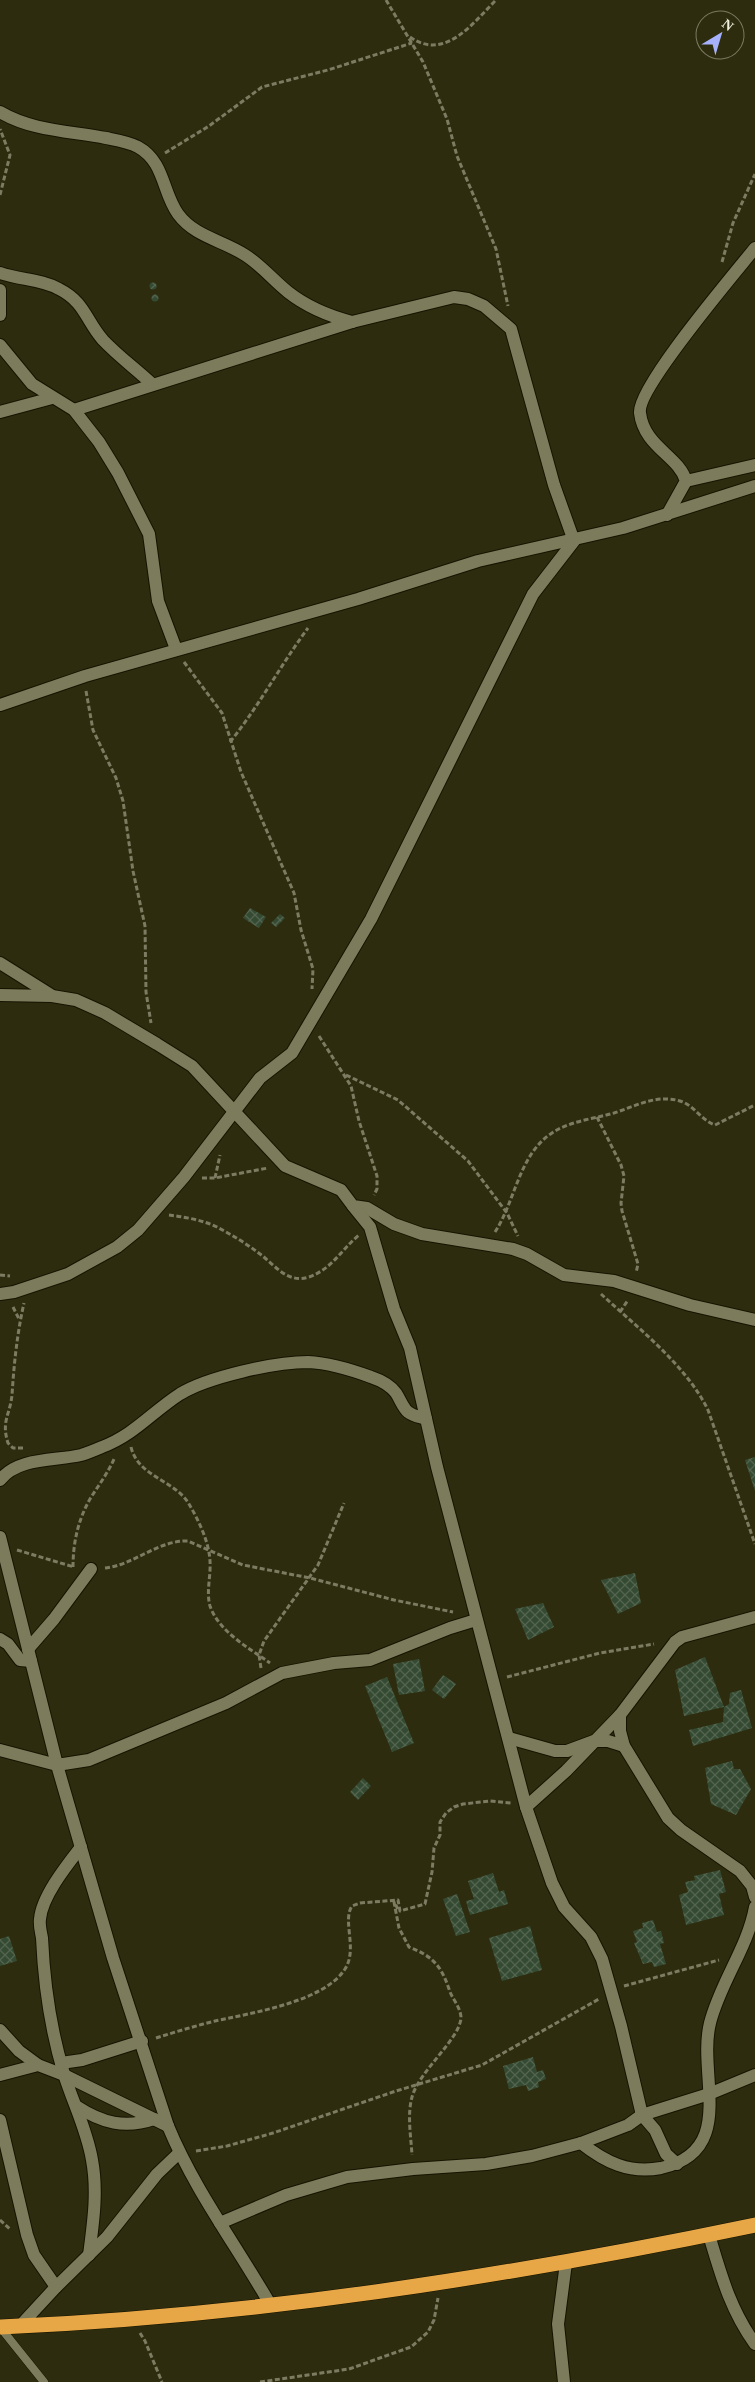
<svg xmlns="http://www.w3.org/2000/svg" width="755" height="2382" viewBox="0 0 755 2382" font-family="Georgia,serif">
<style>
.building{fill:url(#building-cross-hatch)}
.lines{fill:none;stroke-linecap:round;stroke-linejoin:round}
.lane-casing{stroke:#161400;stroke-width:9}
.street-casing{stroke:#161400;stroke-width:14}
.highway-casing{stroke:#161400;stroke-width:16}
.path{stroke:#7d7c63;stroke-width:3;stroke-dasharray:5 2.5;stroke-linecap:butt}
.lane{stroke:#7c7c5c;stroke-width:8}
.street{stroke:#7c7c5c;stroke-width:12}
.highway{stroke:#e8a746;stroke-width:15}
</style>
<defs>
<pattern id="building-cross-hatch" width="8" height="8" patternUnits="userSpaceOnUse" patternTransform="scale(1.25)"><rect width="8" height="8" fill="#354a32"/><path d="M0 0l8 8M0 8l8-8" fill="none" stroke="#53654f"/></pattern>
</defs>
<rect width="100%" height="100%" fill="#2d2c0e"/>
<g class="building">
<circle cx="153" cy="286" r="3.5"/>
<circle cx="155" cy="298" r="3.5"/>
<polygon points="250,908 266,917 259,928 243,918"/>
<polygon points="280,914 285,918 276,927 271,923"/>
<polygon points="755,1457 755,1491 745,1460"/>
<polygon points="635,1573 641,1603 618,1614 601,1580"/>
<polygon points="543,1603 554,1627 528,1640 515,1609"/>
<polygon points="705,1657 724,1707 729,1704 730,1693 741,1690 752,1728 693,1746 689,1730 723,1722 724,1707 684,1716 675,1670"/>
<polygon points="419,1659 425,1691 399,1695 393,1664"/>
<polygon points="443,1675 456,1684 444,1699 432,1690"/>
<polygon points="387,1677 414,1743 392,1752 365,1686"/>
<polygon points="732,1761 734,1769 740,1769 751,1789 736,1815 711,1804 705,1768"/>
<polygon points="363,1778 371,1786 358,1800 350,1792"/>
<polygon points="720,1870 726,1892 719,1894 724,1915 686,1925 679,1895 688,1892 685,1882 695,1880 694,1876"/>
<polygon points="493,1873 499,1892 504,1890 508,1904 470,1915 466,1901 474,1899 468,1881"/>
<polygon points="457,1894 470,1932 456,1936 443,1899"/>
<polygon points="653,1920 657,1932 661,1931 664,1943 660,1944 666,1964 654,1967 652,1962 643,1964 634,1943 637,1942 633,1931 643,1928 642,1923"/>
<polygon points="530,1926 542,1970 502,1981 489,1938"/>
<polygon points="9,1936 17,1961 0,1966 0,1939"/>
<polygon points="533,2057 537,2072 543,2070 546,2079 538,2082 539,2087 528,2091 526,2085 509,2089 503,2066"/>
</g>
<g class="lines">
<g class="lane-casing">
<polyline id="lane" points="0,2327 44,2382"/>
</g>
<g class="street-casing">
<g id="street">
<path d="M0 112C32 131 70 131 106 138 116 140 129 142 138 147 165 162 162 192 178 214 195 237 222 240 245 255 261 265 273 280 288 292 307 307 329 316 352 322"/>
<path d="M0 273C20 280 41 279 59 289 85 302 86 321 103 340 118 356 136 369 152 384"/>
<polyline points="0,290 0,315"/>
<polyline points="0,345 32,384 74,410 99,442 118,473 149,534 158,601 176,649"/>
<polyline points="0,412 52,398"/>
<polyline points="686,481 755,465"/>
<path d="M667 515 686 481C679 456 644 447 640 413 636 389 735 273 755 248"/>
<polyline points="0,705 85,676 358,599 478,561 623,528 755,486"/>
<polyline points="0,963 51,995"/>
<polyline points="0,995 52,996 76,1000 105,1013 157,1044 192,1066 285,1166 341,1190 353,1206 367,1208 394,1224 422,1234 513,1249 527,1254 564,1275 614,1281 690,1305 755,1320"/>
<polyline points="353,1206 370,1227 394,1309 410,1348 437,1467 526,1807 552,1883 564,1907 591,1937 602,1959 621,2026 642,2115 655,2130 666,2154 677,2164"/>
<polyline points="0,1294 14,1292 68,1274 117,1247 138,1230 184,1177 260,1078 292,1053 371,919 533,594 574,541 554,485 511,329 484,306 468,299 454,297 352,322 74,410"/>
<path d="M0 1480C18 1457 55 1461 81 1455 88 1453 95 1450 102 1447 134 1435 152 1412 180 1394 208 1377 275 1362 308 1362 329 1363 352 1370 371 1377 380 1380 390 1385 396 1393 400 1399 403 1408 408 1412 413 1416 420 1417 426 1419"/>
<path d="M0 1537 57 1765 113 1958 168 2126C194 2189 236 2245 270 2304"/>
<polyline points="0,1639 8,1644 20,1660 31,1661"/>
<polyline points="28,1649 54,1619 91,1569"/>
<polyline points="620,1715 620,1731 624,1746 668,1818 681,1830 740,1871 752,1886 755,1897"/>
<polyline points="509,1738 555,1751 567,1751 594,1741 608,1741 624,1746"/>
<polyline points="0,1750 57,1765 89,1760 226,1703 282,1673 334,1663 370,1660 450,1628 476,1620 476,1618"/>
<polyline points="526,1807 566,1771 620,1715 675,1642 682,1637 755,1617"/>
<path d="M81 1847C67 1865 42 1896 40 1919 39 1925 41 1932 42 1938 44 1983 51 2031 64 2074 73 2103 87 2130 92 2160 98 2192 93 2224 89 2255"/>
<polyline points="0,2030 19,2051 38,2065"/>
<polyline points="61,2063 82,2060 142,2041"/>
<polyline points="0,2075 38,2065 64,2075 168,2126"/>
<path d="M76 2106C102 2123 125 2129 154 2119"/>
<polyline points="0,2120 27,2235 34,2255 56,2287"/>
<path d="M581 2143C605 2162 629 2174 661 2168 738 2151 697 2075 710 2023 720 1983 748 1947 755 1907"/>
<polyline points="220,2223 286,2195 347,2177 413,2169 486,2164 532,2156 581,2143 628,2125 642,2115 709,2094 755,2075"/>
<path d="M709 2235C721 2275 730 2309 755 2344"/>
<polyline points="19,2327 56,2287 107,2237 157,2174 179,2153"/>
<polyline points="564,2382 558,2324 566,2263"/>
</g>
</g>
<g class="highway-casing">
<path id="highway" d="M0 2327C255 2316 505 2277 755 2225"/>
</g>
<g class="path">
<polyline points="386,0 423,62 447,119 457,156 496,249 508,306"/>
<path d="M410 37C445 62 474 22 496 0"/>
<polyline points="165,153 209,126 262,87 328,70 412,43"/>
<polyline points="0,195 10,155 0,129"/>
<polyline points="722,262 733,223 755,174"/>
<polyline points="184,662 222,713 241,772 294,893 301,930 313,969 312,989"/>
<polyline points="86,691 93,730 116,778 123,801 133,871 145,926 146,992 151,1023"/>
<path d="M230 742C259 706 280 666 308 628"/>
<polyline points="319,1036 351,1086 359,1121 377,1176 377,1189 374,1195"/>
<polyline points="346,1075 398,1100 468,1161 507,1213 518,1236"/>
<polyline points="597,1117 621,1165 624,1176 621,1203 622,1211 638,1264 636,1273"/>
<polyline points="202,1178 215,1178 268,1168"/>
<polyline points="215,1178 220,1155"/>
<path d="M169 1215C185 1217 202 1220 217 1227 232 1235 247 1244 260 1254 275 1265 287 1284 309 1277 332 1269 341 1250 359 1235"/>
<path d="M495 1232C515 1202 519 1154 552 1133 570 1121 593 1119 614 1113 636 1106 656 1094 680 1101 694 1105 701 1120 715 1125L755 1105"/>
<polyline points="0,1275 10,1276"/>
<path d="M601 1294C638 1328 686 1365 708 1410L755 1544"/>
<polyline points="13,1307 19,1319"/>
<polyline points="620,1312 628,1300"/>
<path d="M131 1447C138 1477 175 1480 189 1504 199 1521 209 1542 210 1561 211 1576 206 1592 210 1606 219 1632 249 1648 270 1663"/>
<path d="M23 1448H13L8 1443C1 1421 10 1415 12 1395 14 1364 17 1334 24 1303"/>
<polyline points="17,1550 74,1567"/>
<path d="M73 1567C73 1543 78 1520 90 1499 98 1486 108 1473 114 1459"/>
<path d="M105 1568C134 1565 158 1540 188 1541L243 1565 310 1578 394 1600 453 1612"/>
<polyline points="261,1668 259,1655 264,1641 318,1565 344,1503"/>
<polyline points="507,1677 600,1653 654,1644"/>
<path d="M398 1909 394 1902 399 1928 409 1947C432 1956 441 1965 449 1989 452 1999 460 2006 461 2017 461 2038 419 2071 412 2097 407 2115 411 2137 412 2155"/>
<polyline points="624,1986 719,1960"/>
<path d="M156 2038C175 2032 195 2026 215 2021 251 2013 324 2002 345 1969 358 1949 342 1921 352 1906L360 1903 398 1900 400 1911 425 1904 432 1872 434 1848 440 1835V1822L446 1813 454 1807 463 1804 490 1801 511 1803"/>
<polyline points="196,2151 227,2146 273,2133 396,2091 482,2065 599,1999"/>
<polyline points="0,2220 10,2229"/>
<polyline points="140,2333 145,2341 162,2382"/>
<polyline points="260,2382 349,2369 411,2347 428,2332 434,2320 438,2298"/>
</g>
<use href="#lane" class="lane"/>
<use href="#street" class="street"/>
<use href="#highway" class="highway"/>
</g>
<g transform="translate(720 35) rotate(38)"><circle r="24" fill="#2d2c0e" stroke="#7b7b62"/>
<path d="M0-4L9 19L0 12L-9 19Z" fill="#a5b1fc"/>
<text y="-8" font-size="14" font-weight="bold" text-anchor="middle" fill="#f1f1df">N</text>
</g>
</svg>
